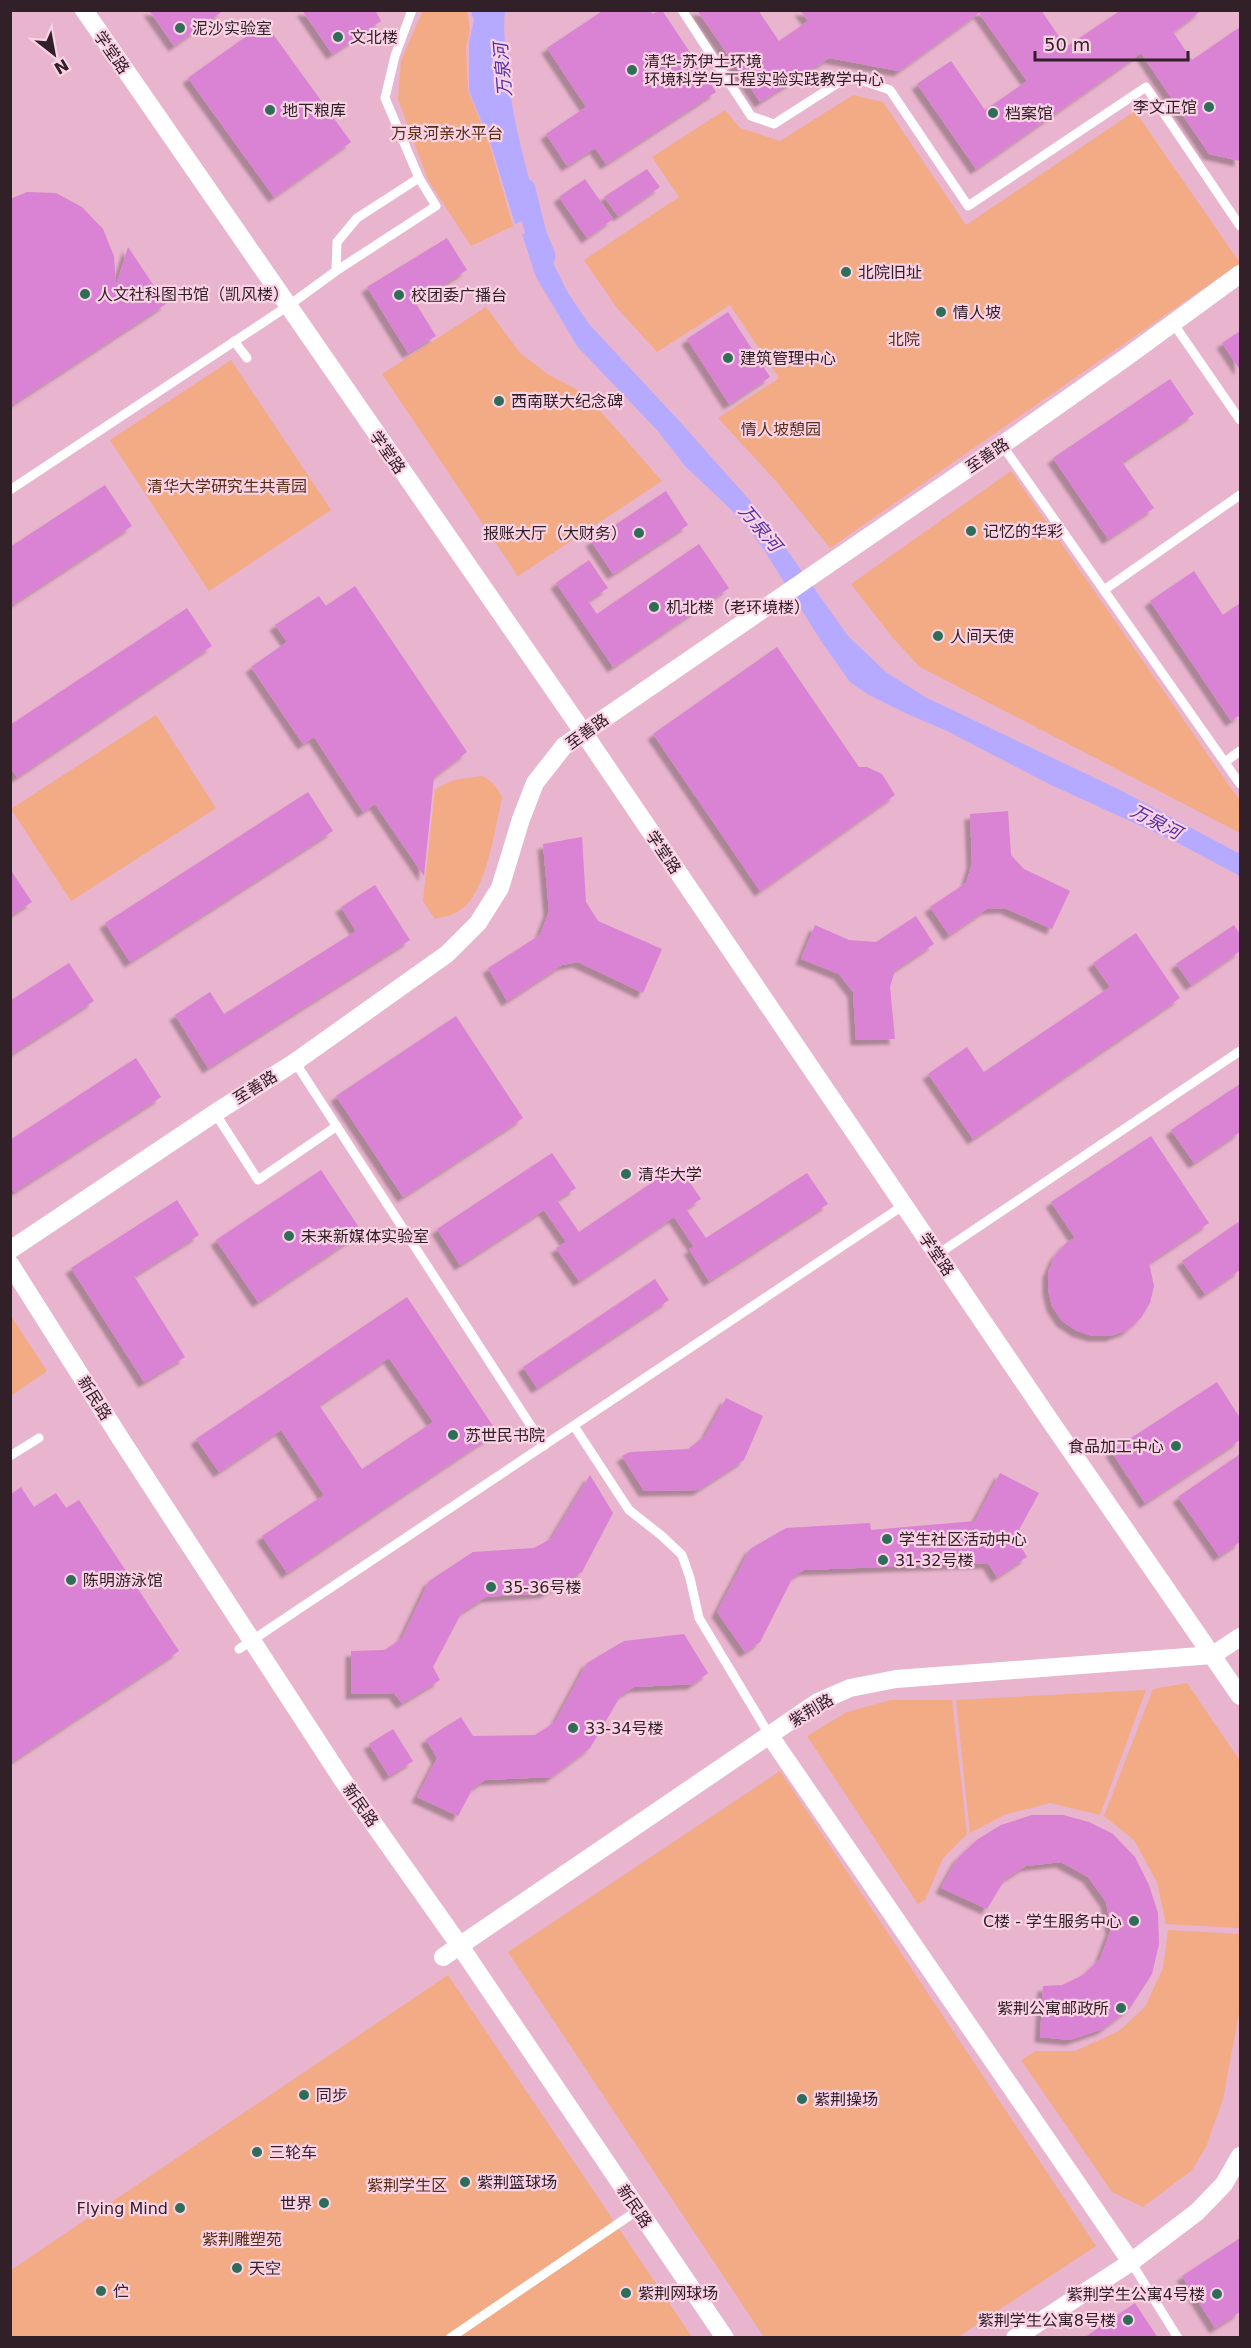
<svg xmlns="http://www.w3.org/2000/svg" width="1251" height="2348" viewBox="0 0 1251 2348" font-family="'DejaVu Sans','Noto Sans SC',sans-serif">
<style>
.built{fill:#e9b4cd}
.green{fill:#f2ab85}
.water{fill:#b5aaff}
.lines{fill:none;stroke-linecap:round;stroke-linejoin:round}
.canal{stroke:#b5aaff;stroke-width:21}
.building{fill:#da82d4;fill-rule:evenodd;filter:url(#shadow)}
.lane{stroke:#fff;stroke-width:9}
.street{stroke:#fff;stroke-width:18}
.poi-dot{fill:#2f6d59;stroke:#fad3e5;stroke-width:2}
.labels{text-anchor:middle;stroke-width:4.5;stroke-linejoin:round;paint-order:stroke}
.poi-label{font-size:16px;fill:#322029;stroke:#fad3e5;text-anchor:start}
.street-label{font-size:16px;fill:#322029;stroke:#fad3e5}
.park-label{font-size:16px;fill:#572d14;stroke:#fad3e5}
.water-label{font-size:18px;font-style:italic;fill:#5230a8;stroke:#fad3e5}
</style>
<defs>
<filter id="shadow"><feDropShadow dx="-5.5" dy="5.5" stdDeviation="1.5" flood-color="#0004"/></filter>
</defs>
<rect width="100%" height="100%" fill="#f3c3d9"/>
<rect class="built" x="11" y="11" width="1229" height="2326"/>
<g class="green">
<polygon points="423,10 467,11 470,30 466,48 468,91 489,143 513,226 471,246 428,180 398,99 401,61"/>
<polygon points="853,95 883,102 966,225 1135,111 1240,263 830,548 775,480 718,418 779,378 730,305 657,352 617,308 584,260 679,197 652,157 725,110 740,128 780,141"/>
<polygon points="486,307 520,353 549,375 585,394 662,481 518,576 382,374"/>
<polygon points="231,360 331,510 209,591 110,440"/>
<polygon points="1011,471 1240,801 1240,833 920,667 892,637 851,584"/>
<polygon points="156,715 216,808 71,901 11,809"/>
<path d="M482 776C492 781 497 787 502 797 495 827 487 897 457 912 451 916 442 917 435 919L423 901 435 789 454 780Z"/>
<polygon points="11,1316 47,1371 11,1396 10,1396"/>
<polygon points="1187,1683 1240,1761 1240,1928 1166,1924 1157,1882 1134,1840 1104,1816 1153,1689"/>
<polygon points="1146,1690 1100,1815 1050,1803 1004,1815 970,1833 956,1700"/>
<polygon points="891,1700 952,1700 967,1834 943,1858 925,1900 918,1904 807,1736 847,1712"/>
<polygon points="780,1771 1096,2246 958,2337 764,2337 508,1952"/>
<polygon points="1168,1930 1240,1934 1240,2008 1223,2099 1206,2147 1192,2170 1143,2207 1112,2192 1021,2060 1036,2051 1075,2051 1119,2031 1145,2007 1163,1968"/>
<polygon points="448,1975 692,2337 11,2338 11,2270"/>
</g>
<g class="water">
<path d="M471 11H505C503 26 505 41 506 56 510 111 524 162 539 214L515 224 491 145 469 91V42L474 20Z"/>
<polygon points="542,228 555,267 568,293 589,324 682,424 760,512 848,636 886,672 925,697 1120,790 1240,854 1240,876 1178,843 1049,784 947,731 903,712 869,695 850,682 823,644 762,547 741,519 685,466 657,430 577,346 536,277 522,234"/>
</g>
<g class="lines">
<polyline class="canal" points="525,189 536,234 545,256"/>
</g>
<g class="building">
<polygon points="149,10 224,10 174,46"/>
<polygon points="302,10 375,10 381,21 332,54"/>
<polygon points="604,10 650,10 652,14 662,10 716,92 606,164 595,148 567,166 546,134 586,107 547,48"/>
<polygon points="697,10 758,10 779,41 808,21 800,10 1041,10 1066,47 1121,10 1202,10 1173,32 1192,60 1240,27 1240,161 1209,154 1141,53 976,169 917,84 951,61 985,110 1027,81 979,13 899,71 829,58 760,102"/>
<polygon points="265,23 351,142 274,197 188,78"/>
<polygon points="647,169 660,187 618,216 604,197"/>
<polygon points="585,179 613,219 587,238 559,197"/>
<polygon points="27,192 56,193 82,207 103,229 114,256 116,285 128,247 166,304 10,406 10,199"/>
<polygon points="447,238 467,270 415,302 436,336 408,353 367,287"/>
<polygon points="728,312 770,377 729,404 687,339"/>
<polygon points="1240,331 1240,370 1222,343"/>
<polygon points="1170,379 1194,414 1122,462 1154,508 1108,539 1053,458"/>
<polygon points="105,485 132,526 10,606 10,547"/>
<polygon points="666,491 688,525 613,574 591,541"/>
<polygon points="699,544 729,588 613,667 556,583 589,560 608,588 588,601 597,614"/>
<polygon points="1194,571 1223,615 1240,603 1240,715 1231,721 1150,601"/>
<polygon points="355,586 467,752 434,777 424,876 375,804 363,812 314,737 303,744 251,667 287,642 275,625 319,596 326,606"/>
<polygon points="187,608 212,646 17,777 10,767 10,725"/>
<polygon points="777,647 859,767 867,767 882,774 895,795 760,891 653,734"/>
<polygon points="308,792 333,831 130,962 105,923"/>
<polygon points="1008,811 1011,855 1024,869 1070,891 1052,929 1005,908 987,909 949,935 930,907 966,883 972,863 970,814"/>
<polygon points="582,837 586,902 598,921 662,949 643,993 578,962 562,965 507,1001 488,968 540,935 549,911 543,844"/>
<polygon points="10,869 32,902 10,916"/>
<polygon points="375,885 410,940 208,1068 175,1015 210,992 224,1014 356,931 341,907"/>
<polygon points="916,916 934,944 895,970 890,987 895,1039 856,1040 853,992 839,974 801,959 815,925 849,940 876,942"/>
<polygon points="1234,925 1240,934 1240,951 1191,985 1176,964"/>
<polygon points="1136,933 1180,998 973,1139 928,1074 967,1047 984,1072 1110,987 1093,963"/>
<polygon points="69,963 94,1001 10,1055 10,1001"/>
<polygon points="456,1016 523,1118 403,1197 336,1096"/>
<polygon points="136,1058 161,1097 14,1192 10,1187 10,1140"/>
<polygon points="1240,1084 1240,1132 1194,1163 1171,1130"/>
<polygon points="1151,1136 1209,1223 1149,1263 1154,1286 1150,1303 1141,1318 1127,1330 1111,1336 1093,1336 1077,1331 1062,1321 1052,1306 1048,1289 1048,1272 1055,1256 1067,1242 1075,1238 1051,1202"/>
<polygon points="552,1153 576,1188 557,1200 579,1232 678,1165 701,1199 686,1209 706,1238 807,1173 828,1204 709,1281 689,1249 694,1247 674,1217 579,1281 556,1248 566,1242 544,1210 460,1265 437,1229"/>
<polygon points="321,1170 362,1232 258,1302 216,1240"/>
<polygon points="177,1200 199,1235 134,1276 185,1357 144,1382 71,1268"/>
<polygon points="1240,1221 1240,1270 1205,1294 1182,1261"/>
<polygon points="655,1279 669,1300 537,1388 523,1367"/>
<path d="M407 1297 497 1432 287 1573 262 1536 324 1495 281 1430 219 1472 196 1439ZM389 1358 433 1422 362 1469 319 1405Z"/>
<polygon points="1217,1382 1240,1418 1240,1440 1145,1503 1111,1451"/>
<polygon points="726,1398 763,1416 744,1460 698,1490 644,1491 622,1456 630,1452 688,1449 705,1436"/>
<polygon points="1240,1454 1240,1542 1219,1556 1178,1497"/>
<polygon points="1000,1473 1039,1493 1015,1537 1027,1557 997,1577 988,1563 804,1570 793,1577 760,1642 745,1652 717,1612 750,1549 786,1528 870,1523 871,1530 975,1521"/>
<polygon points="590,1475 613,1513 582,1572 545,1593 486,1597 462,1612 433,1667 440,1680 402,1703 394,1693 351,1694 351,1651 385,1650 402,1638 429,1581 473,1552 534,1548 552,1538"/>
<polygon points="21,1487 34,1507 56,1493 66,1508 79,1500 179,1651 10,1763 10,1495"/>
<polygon points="684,1634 708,1673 693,1684 634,1687 621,1695 590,1748 551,1777 485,1780 473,1788 458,1816 417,1797 437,1758 426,1739 461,1717 473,1736 535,1735 555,1722 587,1663 624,1641"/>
<polygon points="393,1729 413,1761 389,1776 369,1744"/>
<polygon points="1032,1815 1063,1815 1089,1822 1113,1834 1135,1857 1149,1885 1158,1913 1159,1944 1152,1974 1130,2008 1103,2029 1070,2040 1040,2037 1043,1986 1062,1985 1083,1975 1100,1959 1111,1929 1106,1902 1088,1877 1061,1862 1026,1866 1005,1879 987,1909 941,1888 958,1858 978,1839 1001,1825"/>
<polygon points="1240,2238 1240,2312 1215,2328 1182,2276"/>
<polygon points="1135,2303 1158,2338 1084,2338"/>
</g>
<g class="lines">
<g class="lane">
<polyline points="682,10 751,116 774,124 849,76 890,90 968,206 1146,87 1240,226"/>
<polyline points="336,271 337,242 357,218 419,178"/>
<polyline points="1173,323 1240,420"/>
<polyline points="234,341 247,358"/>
<polyline points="1002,445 1240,784"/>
<polyline points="10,490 288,306 336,271 436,206 419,178 385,98 395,56 412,10"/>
<polyline points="1104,590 1240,495"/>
<polyline points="1225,762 1240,751"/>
<polyline points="295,1062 544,1446"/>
<polyline points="215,1113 258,1180 337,1126"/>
<polyline points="938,1254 1240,1051"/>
<polyline points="574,1426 629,1510 662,1536 682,1555 690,1578 699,1618 770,1736"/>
<polyline points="10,1456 39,1438"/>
<polyline points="239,1649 904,1205"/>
<polyline points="1131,2262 1178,2338"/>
<polyline points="450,2338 638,2210"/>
</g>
<g class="street">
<polyline points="84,10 583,732 1051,1422 1240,1696"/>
<polyline points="10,1250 215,1113 295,1062 447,954 478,923 500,888 521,819 535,783 564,746 1002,445 1128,356 1240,274"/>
<polyline points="10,1264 122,1441 342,1779 460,1946 725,2338"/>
<polyline points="770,1736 1131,2262"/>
<polyline points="443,1957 818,1702 850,1688 896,1679 1213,1655 1240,1637"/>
<polyline points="1015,2338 1131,2262 1197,2212 1224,2184 1240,2156"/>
</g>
</g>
<g class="poi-dot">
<circle cx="180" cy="28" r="6"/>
<circle cx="338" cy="37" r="6"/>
<circle cx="632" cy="70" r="6"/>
<circle cx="1209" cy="107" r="6"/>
<circle cx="270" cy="110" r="6"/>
<circle cx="993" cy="113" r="6"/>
<circle cx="846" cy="272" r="6"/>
<circle cx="85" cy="294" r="6"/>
<circle cx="399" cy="295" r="6"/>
<circle cx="941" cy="312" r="6"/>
<circle cx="728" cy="358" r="6"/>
<circle cx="499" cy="401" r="6"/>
<circle cx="971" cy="531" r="6"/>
<circle cx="639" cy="533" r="6"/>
<circle cx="654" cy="607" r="6"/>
<circle cx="938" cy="636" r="6"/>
<circle cx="626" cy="1174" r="6"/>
<circle cx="289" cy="1236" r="6"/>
<circle cx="453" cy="1435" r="6"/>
<circle cx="1176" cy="1446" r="6"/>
<circle cx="887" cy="1539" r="6"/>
<circle cx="883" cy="1560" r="6"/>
<circle cx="71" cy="1580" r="6"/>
<circle cx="491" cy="1587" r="6"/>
<circle cx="573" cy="1728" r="6"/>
<circle cx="1134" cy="1921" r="6"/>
<circle cx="1121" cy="2008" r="6"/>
<circle cx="304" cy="2095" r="6"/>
<circle cx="802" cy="2099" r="6"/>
<circle cx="257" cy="2152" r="6"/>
<circle cx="465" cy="2182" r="6"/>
<circle cx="324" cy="2203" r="6"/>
<circle cx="180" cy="2208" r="6"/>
<circle cx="237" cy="2268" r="6"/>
<circle cx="101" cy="2291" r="6"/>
<circle cx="626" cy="2293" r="6"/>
<circle cx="1217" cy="2294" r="6"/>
<circle cx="1128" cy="2320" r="6"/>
</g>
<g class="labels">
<g class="poi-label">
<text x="192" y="34">泥沙实验室</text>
<text x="350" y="43">文北楼</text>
<text x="644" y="67">清华-苏伊士环境<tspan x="644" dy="18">环境科学与工程实验实践教学中心</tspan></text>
<text x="1197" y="113" text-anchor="end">李文正馆</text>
<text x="282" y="116">地下粮库</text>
<text x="1005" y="119">档案馆</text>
<text x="858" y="278">北院旧址</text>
<text x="97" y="300">人文社科图书馆（凯风楼）</text>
<text x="411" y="301">校团委广播台</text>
<text x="953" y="318">情人坡</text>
<text x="740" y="364">建筑管理中心</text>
<text x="511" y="407">西南联大纪念碑</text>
<text x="983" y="537">记忆的华彩</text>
<text x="627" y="539" text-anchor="end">报账大厅（大财务）</text>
<text x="666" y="613">机北楼（老环境楼）</text>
<text x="950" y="642">人间天使</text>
<text x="638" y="1180">清华大学</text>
<text x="301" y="1242">未来新媒体实验室</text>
<text x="465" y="1441">苏世民书院</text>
<text x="1164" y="1452" text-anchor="end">食品加工中心</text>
<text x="899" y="1545">学生社区活动中心</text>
<text x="895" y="1566">31-32号楼</text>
<text x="83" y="1586">陈明游泳馆</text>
<text x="503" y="1593">35-36号楼</text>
<text x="585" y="1734">33-34号楼</text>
<text x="1122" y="1927" text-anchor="end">C楼 - 学生服务中心</text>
<text x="1109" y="2014" text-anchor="end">紫荆公寓邮政所</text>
<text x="316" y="2101">同步</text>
<text x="814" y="2105">紫荆操场</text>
<text x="269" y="2158">三轮车</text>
<text x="477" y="2188">紫荆篮球场</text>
<text x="312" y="2209" text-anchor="end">世界</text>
<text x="168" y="2214" text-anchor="end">Flying Mind</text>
<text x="249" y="2274">天空</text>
<text x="113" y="2297">伫</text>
<text x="638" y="2299">紫荆网球场</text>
<text x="1205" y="2300" text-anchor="end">紫荆学生公寓4号楼</text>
<text x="1116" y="2326" text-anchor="end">紫荆学生公寓8号楼</text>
</g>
<g class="street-label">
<text transform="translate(112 52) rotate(55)" y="6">学堂路</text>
<text transform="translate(388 452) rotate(55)" y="6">学堂路</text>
<text transform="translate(987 455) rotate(-34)" y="6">至善路</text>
<text transform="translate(587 731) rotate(-36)" y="6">至善路</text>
<text transform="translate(664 852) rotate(56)" y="6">学堂路</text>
<text transform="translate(255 1087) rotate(-32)" y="6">至善路</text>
<text transform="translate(937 1254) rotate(56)" y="6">学堂路</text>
<text transform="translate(95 1398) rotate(58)" y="6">新民路</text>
<text transform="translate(811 1710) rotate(-31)" y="6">紫荆路</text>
<text transform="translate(361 1805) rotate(55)" y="6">新民路</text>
<text transform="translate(635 2206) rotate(56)" y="6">新民路</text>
</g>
<g class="park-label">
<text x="447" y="139">万泉河亲水平台</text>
<text x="904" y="345">北院</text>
<text x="781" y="435">情人坡憩园</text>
<text x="227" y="492">清华大学研究生共青园</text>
<text x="407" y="2191">紫荆学生区</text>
<text x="242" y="2245">紫荆雕塑苑</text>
</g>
<g class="water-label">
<text transform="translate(503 70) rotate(-95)" y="6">万泉河</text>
<text transform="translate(760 528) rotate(50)" y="6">万泉河</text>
<text transform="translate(1156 822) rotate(27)" y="6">万泉河</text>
</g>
</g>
<rect width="1251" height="2348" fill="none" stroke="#322029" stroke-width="24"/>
<g transform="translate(54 54) rotate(149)" stroke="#fad3e5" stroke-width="4.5" paint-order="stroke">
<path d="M0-4.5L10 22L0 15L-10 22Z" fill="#322029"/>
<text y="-9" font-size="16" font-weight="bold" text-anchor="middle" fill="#322029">N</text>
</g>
<path d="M1035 51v9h153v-9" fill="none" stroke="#322029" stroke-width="3"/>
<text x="1044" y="51" font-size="18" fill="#322029" stroke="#fad3e5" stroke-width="4.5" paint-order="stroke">50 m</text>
</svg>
